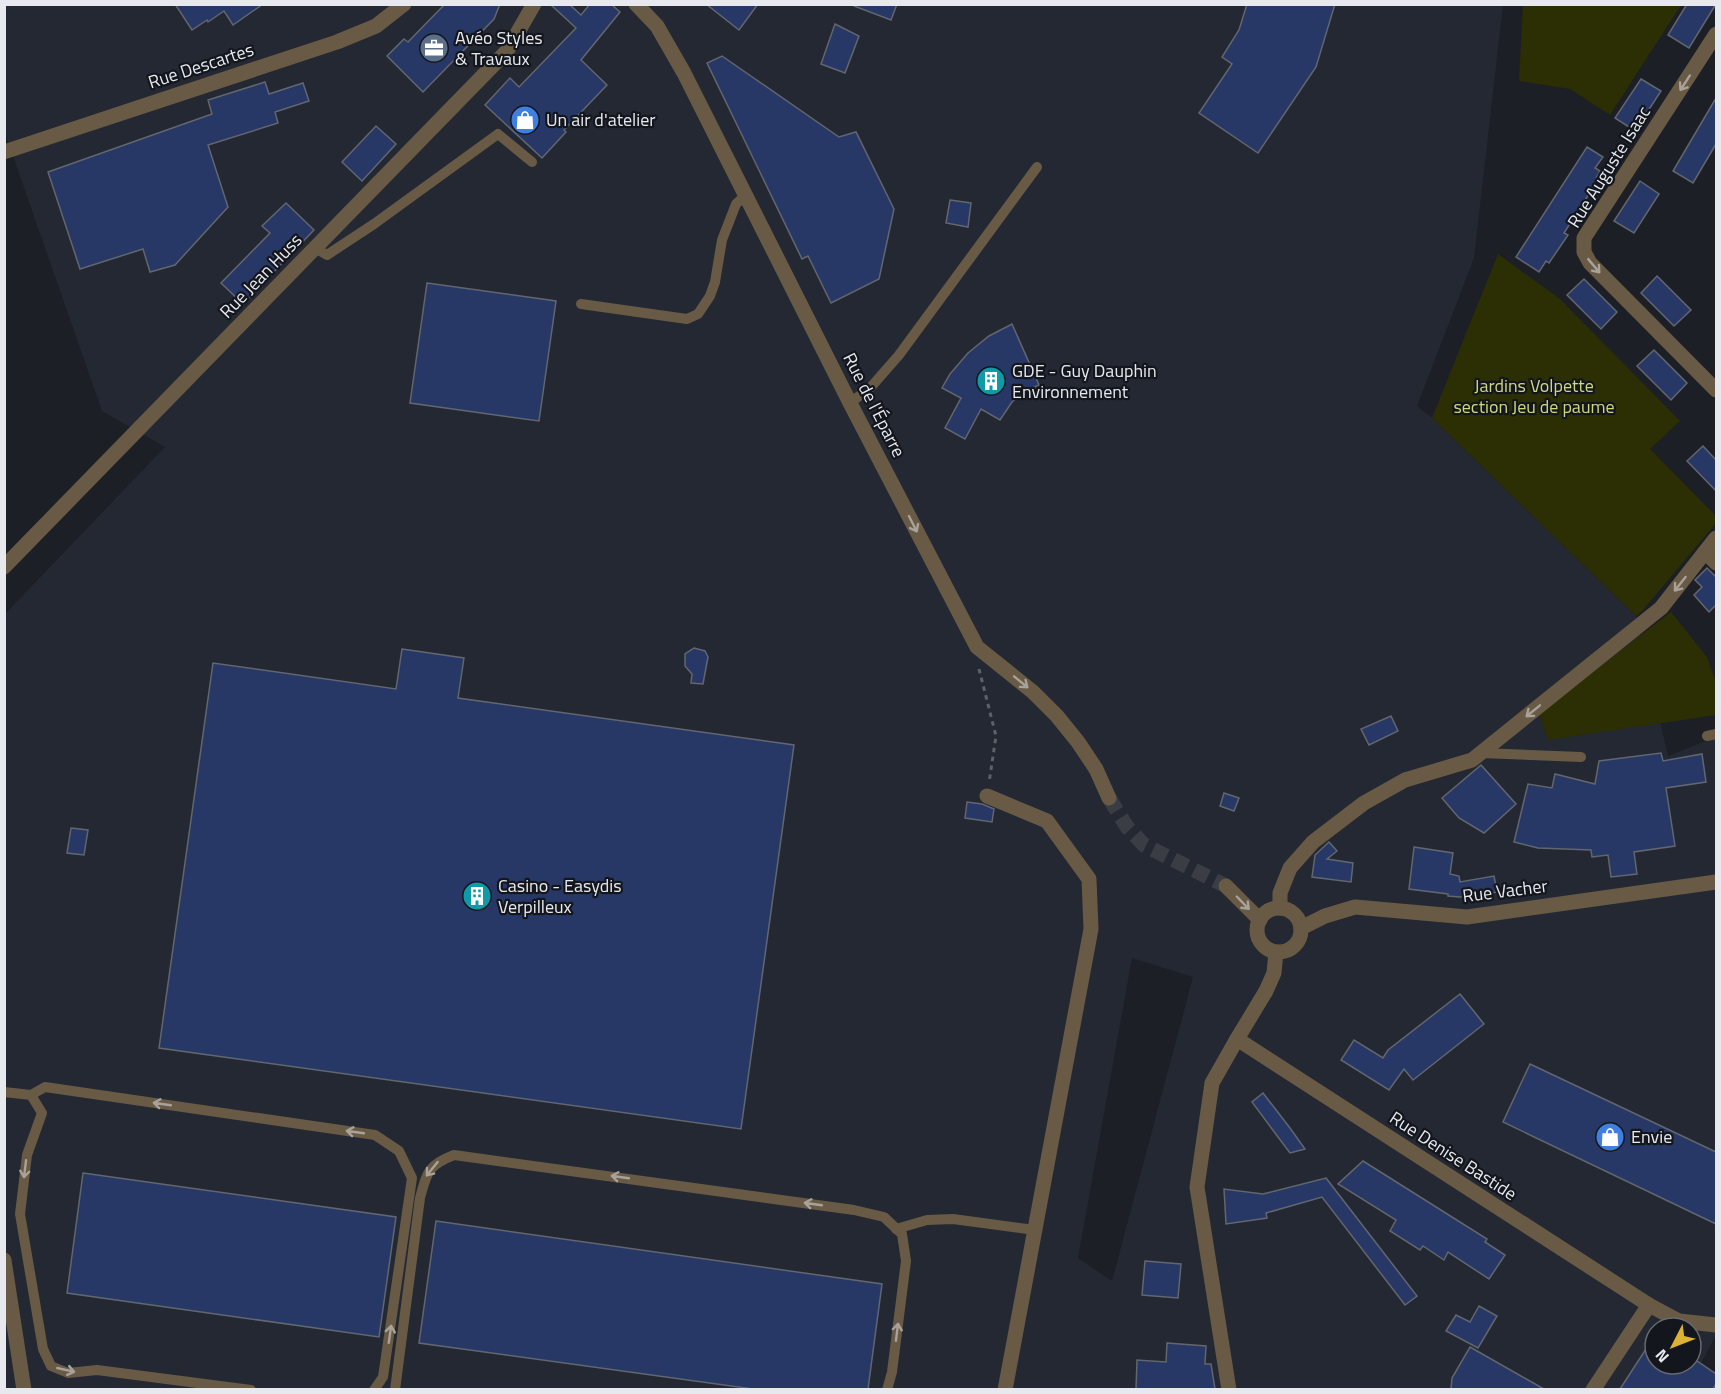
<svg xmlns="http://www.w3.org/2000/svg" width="1721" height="1394" viewBox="0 0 1721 1394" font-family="'Titillium Web',sans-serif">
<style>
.built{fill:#232833;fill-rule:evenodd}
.green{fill:#2c2f03}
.building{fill:#273867;stroke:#62666e;stroke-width:1.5}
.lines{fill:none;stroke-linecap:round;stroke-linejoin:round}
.minor-tunnel{stroke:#3a3d43;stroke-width:15;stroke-dasharray:15 8;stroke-linecap:butt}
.path{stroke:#5e6166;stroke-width:3;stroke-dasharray:4.5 4.5;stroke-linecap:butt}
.service{stroke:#685a44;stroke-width:10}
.minor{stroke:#685a44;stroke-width:15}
.oneway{stroke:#a8a299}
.labels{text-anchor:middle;stroke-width:4.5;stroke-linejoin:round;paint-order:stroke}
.poi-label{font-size:18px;fill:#e7e9ee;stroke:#13161c;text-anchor:start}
.street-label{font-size:18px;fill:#e7e9ee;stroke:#13161c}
.park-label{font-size:18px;fill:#ced87e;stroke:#13161c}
</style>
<rect width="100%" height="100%" fill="#1c1f25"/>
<path class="built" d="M5 5H1503L1474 258 1417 406 1432 418 1636 616 1668 756 1716 737V1335L1687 1390 5 1389 4 615 165 447 102 411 5 133ZM1132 958 1193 977 1112 1281 1078 1258ZM1655 1328H1691V1364H1655Z"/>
<g class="green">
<polygon points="1523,5 1523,4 1681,5 1610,115 1570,89 1519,81"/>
<polygon points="1498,254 1560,299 1680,421 1650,449 1716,516 1716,523 1643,610 1636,616 1432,418"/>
<polygon points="1671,612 1707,657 1716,683 1716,715 1548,740 1539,714"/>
</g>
<g class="building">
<polygon points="175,4 263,4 233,25 224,11 208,22 207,20 192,30"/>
<polygon points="445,4 500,4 494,19 423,92 387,56 404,39 408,42"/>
<polygon points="550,4 569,4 581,15 590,4 611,4 620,12 581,60 607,85 564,130 566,132 542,158 485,105 510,78 519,87 576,28"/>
<polygon points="706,4 758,4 739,30"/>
<polygon points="854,4 897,4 891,20 854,6"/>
<polygon points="1247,4 1335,4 1316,67 1258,153 1199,113 1232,64 1222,57 1239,30"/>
<polygon points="1687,4 1716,4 1689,48 1668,35"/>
<polygon points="835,24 859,36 845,73 821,64"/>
<polygon points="722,56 839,137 856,132 894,209 879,279 831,303 808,256 802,259 707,63"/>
<polygon points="1641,79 1661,91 1635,131 1615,118"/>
<polygon points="265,82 269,94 303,83 309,101 275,112 278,123 208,145 228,207 175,265 150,272 143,249 80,269 48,172 212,114 208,100"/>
<polygon points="1716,98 1716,144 1693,183 1673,171"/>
<polygon points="376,126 396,144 362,181 342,162"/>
<polygon points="1587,147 1603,157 1595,168 1600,171 1596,178 1598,180 1564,233 1568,235 1549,263 1546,261 1539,272 1516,257"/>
<polygon points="1640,181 1659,194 1634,233 1614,221"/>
<polygon points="950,200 971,203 968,227 946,223"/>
<polygon points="286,203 314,230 243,304 221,283 270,233 262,226"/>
<polygon points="1657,276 1691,310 1674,326 1641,293"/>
<polygon points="1584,279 1617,312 1601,329 1567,295"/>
<polygon points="427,283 556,301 539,421 410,403"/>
<polygon points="1012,324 1039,385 1026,391 1012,402 1000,420 981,409 965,439 945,428 961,398 942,388 950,374 968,353 989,336"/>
<polygon points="1654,350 1687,383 1671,400 1637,366"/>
<polygon points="1703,446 1716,460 1716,491 1687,461"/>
<polygon points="1707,568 1715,576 1716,574 1716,605 1709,612 1694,595 1702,587 1695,580"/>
<polygon points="694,648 705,651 708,657 703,684 691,683 692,674 685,666 685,654"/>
<polygon points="402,649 464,658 458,698 794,745 741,1129 159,1048 213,663 396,689"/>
<polygon points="1391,716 1398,731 1369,745 1361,729"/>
<polygon points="1661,753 1663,761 1702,754 1706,782 1666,788 1675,846 1634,852 1637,874 1611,877 1608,855 1592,857 1591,850 1538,848 1514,842 1528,784 1552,788 1555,774 1595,784 1599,761"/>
<polygon points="1481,765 1516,804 1484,833 1459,818 1442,798"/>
<polygon points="1224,793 1239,798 1234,811 1220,806"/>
<polygon points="967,802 982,804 994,809 992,822 965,818"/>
<polygon points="71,828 88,830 84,855 67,853"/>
<polygon points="1329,842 1337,851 1327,859 1353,863 1351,882 1312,877 1315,855"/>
<polygon points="1414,847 1453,853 1450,874 1459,876 1460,882 1494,876 1497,892 1460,897 1448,896 1448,894 1409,889"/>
<polygon points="1460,994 1484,1024 1413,1080 1404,1069 1389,1090 1341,1060 1354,1040 1383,1058 1388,1050"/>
<polygon points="1530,1064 1716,1152 1716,1224 1503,1122"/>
<polygon points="1263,1093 1290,1128 1305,1149 1290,1153 1278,1137 1252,1102"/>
<polygon points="1363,1161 1487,1239 1485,1242 1505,1255 1489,1279 1448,1252 1444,1260 1423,1246 1420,1250 1390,1231 1396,1220 1338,1184"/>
<polygon points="83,1173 396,1217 379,1337 67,1293"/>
<polygon points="1326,1178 1417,1296 1405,1305 1322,1197 1266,1213 1267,1218 1226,1224 1224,1189 1263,1194"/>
<polygon points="436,1221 882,1284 868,1389 753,1389 419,1343"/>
<polygon points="1145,1261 1181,1264 1178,1298 1142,1295"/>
<polygon points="1479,1306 1497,1316 1478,1348 1446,1331 1456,1315 1470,1322"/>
<polygon points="1655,1335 1655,1364 1691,1364 1691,1357 1716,1374 1716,1384 1713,1389 1620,1389"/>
<polygon points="1167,1343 1206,1346 1205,1364 1211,1364 1215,1389 1136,1389 1137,1360 1166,1362"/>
<polygon points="1470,1347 1544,1389 1451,1389 1452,1378"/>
</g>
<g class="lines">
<polyline class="minor-tunnel" points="1109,798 1127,827 1144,845 1226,886"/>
<polyline class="path" points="979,669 996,736 989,783"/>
<g class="service">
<polyline points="315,248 327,255 374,224 498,134 532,162"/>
<polyline points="581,304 687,319 698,314 710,296 715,282 722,240 736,204 746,195"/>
<polyline points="850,403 871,387 899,355 1037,167"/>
<polyline points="1707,736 1716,734"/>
<polyline points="1480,753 1581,757"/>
<polyline points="4,1092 31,1095 42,1113 27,1155 20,1214 43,1349 51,1366 68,1373 97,1370 251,1390"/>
<polyline points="31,1095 45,1087 375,1135 399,1151 412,1178 383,1377 374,1390"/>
<polyline points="896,1229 927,1220 953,1219 1035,1230"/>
<path d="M395 1390 420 1198C427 1172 428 1165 454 1155L854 1210 884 1217 902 1234 906 1261 892 1372 887 1390"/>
</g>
<g class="minor">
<polyline points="636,4 657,26 684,73 850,403 977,647 1033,692 1057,716 1078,742 1096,769 1109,798"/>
<polyline points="1716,34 1584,238 1584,252 1590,263 1716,390"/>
<polyline points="4,152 337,42 376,26 404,4"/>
<polyline points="1705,552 1716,563"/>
<polyline points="4,567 507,51 534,4"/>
<polyline points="987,796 1047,821 1089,879 1091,929 1005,1390"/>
<polyline points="1226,886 1260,920"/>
<polyline points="1280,908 1280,893 1290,868 1313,842 1364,803 1405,780 1472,760 1661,608 1716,538"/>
<circle cx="1279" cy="930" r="22"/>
<polyline points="1301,928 1325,916 1355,907 1467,917 1716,882"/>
<polyline points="1237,1039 1649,1305 1679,1321 1716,1325"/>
<polyline points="4,1260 24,1390"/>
<polyline points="1229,1390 1197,1187 1212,1083 1237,1039 1266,991 1274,973 1276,952"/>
<polyline points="1593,1390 1649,1305"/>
</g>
</g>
<defs><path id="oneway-shaft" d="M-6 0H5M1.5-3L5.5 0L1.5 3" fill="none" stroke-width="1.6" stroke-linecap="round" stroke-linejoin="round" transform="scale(1.5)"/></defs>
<g class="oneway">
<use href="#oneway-shaft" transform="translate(1685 83) rotate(123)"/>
<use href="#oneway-shaft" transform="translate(1594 266) rotate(50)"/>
<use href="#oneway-shaft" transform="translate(913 524) rotate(63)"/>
<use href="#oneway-shaft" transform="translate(1680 584) rotate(128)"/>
<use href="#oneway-shaft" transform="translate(1021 682) rotate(39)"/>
<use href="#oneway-shaft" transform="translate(1533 711) rotate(141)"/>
<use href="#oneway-shaft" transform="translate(1243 903) rotate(46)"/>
<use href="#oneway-shaft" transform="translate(162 1104) rotate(-172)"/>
<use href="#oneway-shaft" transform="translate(355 1132) rotate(-172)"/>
<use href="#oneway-shaft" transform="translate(25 1169) rotate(97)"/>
<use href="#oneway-shaft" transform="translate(432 1169) rotate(129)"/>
<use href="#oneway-shaft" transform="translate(620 1177) rotate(-172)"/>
<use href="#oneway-shaft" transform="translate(813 1204) rotate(-172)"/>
<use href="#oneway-shaft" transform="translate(897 1332) rotate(-83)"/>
<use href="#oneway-shaft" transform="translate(390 1334) rotate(-82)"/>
<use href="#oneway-shaft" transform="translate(66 1370) rotate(13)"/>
</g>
<defs>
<g id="office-disc" transform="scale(1.5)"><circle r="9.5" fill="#5c6f8a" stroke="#13161c"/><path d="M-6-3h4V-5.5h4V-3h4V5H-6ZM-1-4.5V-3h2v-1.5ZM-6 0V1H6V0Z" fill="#fff"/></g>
<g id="shop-disc" transform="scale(1.5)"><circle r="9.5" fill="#3f7fe0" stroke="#13161c"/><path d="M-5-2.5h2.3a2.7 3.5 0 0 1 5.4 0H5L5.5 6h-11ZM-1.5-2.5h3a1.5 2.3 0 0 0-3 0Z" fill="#fff"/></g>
<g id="building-disc" transform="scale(1.5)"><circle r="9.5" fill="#0f9aa8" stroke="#13161c"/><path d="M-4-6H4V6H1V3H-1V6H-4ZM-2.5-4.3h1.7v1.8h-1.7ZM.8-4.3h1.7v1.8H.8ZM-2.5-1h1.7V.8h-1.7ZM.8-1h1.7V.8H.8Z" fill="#fff"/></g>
</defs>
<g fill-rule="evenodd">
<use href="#office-disc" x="434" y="48"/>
<use href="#shop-disc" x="525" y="120"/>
<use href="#building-disc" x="991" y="381"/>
<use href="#building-disc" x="477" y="896"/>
<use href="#shop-disc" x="1610" y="1137"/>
</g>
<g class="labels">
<g class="poi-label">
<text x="455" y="44">Avéo Styles<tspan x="455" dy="21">&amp; Travaux</tspan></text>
<text x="546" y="126">Un air d'atelier</text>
<text x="1012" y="377">GDE - Guy Dauphin<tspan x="1012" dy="21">Environnement</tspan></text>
<text x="498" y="892">Casino - Easydis<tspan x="498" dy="21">Verpilleux</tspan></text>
<text x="1631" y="1143">Envie</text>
</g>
<g class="street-label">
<text transform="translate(201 66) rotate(-18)" y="6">Rue Descartes</text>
<text transform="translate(1609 167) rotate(-58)" y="6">Rue Auguste Isaac</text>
<text transform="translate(261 276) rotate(-46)" y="6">Rue Jean Huss</text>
<text transform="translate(874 405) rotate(63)" y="6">Rue de l'Éparre</text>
<text transform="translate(1505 891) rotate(-7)" y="6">Rue Vacher</text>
<text transform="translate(1453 1156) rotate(33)" y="6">Rue Denise Bastide</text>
</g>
<g class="park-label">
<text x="1534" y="392">Jardins Volpette<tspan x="1534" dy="21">section Jeu de paume</tspan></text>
</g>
</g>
<rect width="1721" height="1394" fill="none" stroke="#e7e9ee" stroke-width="12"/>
<g transform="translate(1673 1346) rotate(228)"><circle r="28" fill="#13161c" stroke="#686a70" stroke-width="1.5"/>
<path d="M0-4.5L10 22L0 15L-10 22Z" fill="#dbb233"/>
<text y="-9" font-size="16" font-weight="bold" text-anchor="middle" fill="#e7e9ee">N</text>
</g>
</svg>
